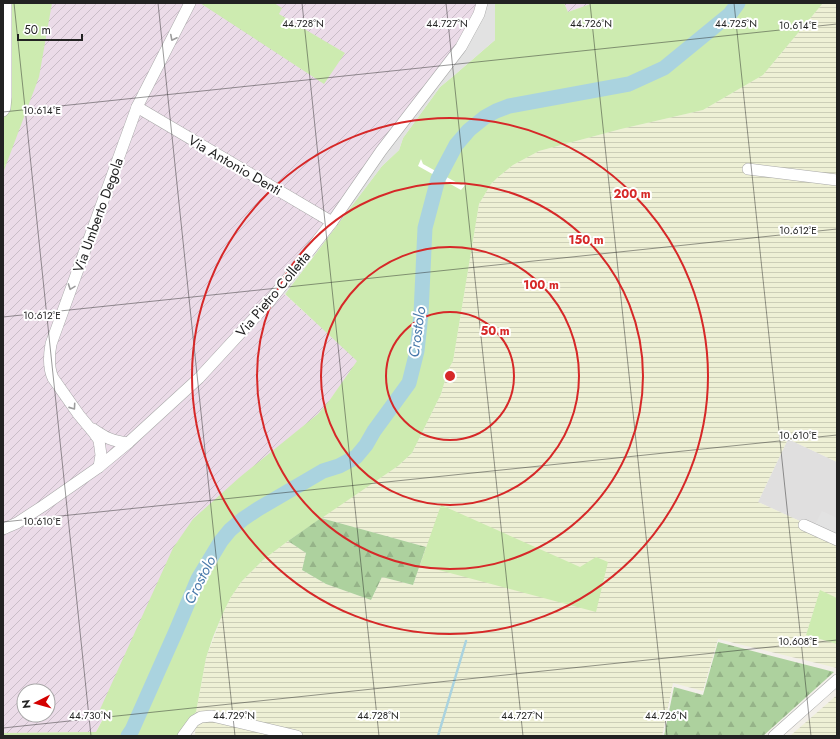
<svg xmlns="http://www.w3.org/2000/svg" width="840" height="739" viewBox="0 0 840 739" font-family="Jost,sans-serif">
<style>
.residential{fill:#e0dfdf}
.industrial{fill:url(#industrial-furrows);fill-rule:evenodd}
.farmland{fill:url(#farmland-rules)}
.grass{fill:#cdebb0}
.forest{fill:url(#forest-firs)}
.parking{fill:#e2e2e2}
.pier{fill:#fff}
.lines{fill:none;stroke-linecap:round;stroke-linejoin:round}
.stream{stroke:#aad3df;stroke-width:2.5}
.river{stroke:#aad3df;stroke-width:15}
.minor-casing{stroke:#a9a9a9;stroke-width:12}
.minor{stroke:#fff;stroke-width:11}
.oneway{stroke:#9c9c9c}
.ticks{fill:none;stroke:#222;stroke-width:1;stroke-opacity:0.45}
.ring{fill:none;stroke:#d62828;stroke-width:2}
.labels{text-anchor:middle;stroke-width:4;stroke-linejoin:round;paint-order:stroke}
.street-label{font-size:14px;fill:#222;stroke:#fff}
.water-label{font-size:15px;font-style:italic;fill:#4a7aab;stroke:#fff}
.ticks-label{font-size:10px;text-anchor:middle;fill:#222;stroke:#fff;stroke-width:4;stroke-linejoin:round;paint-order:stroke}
.centre{fill:#d62828;stroke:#fff;stroke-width:2}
.ring-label{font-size:12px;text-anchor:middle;font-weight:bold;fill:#d62828;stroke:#fff;stroke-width:4;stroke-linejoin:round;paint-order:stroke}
</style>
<defs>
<pattern id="industrial-furrows" width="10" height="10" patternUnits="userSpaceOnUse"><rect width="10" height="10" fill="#ebdbe8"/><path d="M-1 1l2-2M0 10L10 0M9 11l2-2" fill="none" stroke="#c9bcc7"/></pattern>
<pattern id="farmland-rules" width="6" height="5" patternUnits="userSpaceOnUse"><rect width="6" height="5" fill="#eef0d5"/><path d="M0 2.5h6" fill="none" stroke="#ccceb7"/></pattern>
<pattern id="forest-firs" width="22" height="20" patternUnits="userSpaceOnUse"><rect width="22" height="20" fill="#add19e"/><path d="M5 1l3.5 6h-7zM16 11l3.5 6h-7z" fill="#95b388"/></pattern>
</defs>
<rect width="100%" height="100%" fill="#f2efe9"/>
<polygon class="residential" points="788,439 837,462 837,538 758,502"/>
<g class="industrial">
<path d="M3 3H482L479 14 279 289 358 361 329 401 307 456 194 537 96 732 3 733ZM24 691H48V715H24Z"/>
<polygon points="564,3 593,3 568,12"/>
</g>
<g class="farmland">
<polygon points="823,3 837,3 837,462 788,439 758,502 837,538 837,598 820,591 806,635 837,644 837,668 718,639 703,691 673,683 662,736 195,736 196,712 206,658 223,613 231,597 242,581 263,560 288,541 306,553 302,570 326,584 371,600 382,577 413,585 426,547 321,518 398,466 412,453 441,394 448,370 453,361 479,204 491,184 497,178 513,165 539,151 621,129 703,110 763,75"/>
<polygon points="837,695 837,736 790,736"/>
</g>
<g class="grass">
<polygon points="3,3 52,3 39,77 3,173"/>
<polygon points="200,3 274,3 282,8 279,14 345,53 324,84"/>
<polygon points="495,3 564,3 568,12 593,3 823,3 763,75 703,110 621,129 539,151 513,165 497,178 491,184 479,204 453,361 448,370 441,394 412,453 398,466 288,541 263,560 242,581 231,597 223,613 213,637 206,658 196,712 180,736 3,736 3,733 96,732 103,719 97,716 173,548 193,519 240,477 318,414 329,401 357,361 285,294 382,166 399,150 403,138 440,87 451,78 495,40"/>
<polygon points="441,505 580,567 596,557 608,562 596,612 420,565"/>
<polygon points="820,590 837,598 837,644 806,635"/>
</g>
<g class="forest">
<polygon points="321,518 426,547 413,585 382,577 371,600 326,584 302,570 306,553 288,541"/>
<polygon points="718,642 834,672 763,736 664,736 674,687 703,695"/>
</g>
<g class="parking">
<polygon points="482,3 495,3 495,40 451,78 440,87 403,138 399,150 382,166 285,294 279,289 461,47"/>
<polygon points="822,511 837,518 837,540 813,529"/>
</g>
<polygon class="pier" points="421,159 423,164 461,185 467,183 461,190 418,166"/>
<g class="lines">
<polyline class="stream" points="438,736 466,641"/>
<polyline class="river" points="128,736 132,730 176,631 198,579 221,541 230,530 243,519 258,509 323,471 339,466 356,457 366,445 374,431 409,383 417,351 421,314 425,228 438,179 456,145 469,130 485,117 496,111 509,106 629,84 664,68 730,14 738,3"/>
<g class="minor-casing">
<g id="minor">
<polyline points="137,107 332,222"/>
<polyline points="3,111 5,108 6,97 6,3"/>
<polyline points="748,169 837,180"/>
<path d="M93 429C106 438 112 441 128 443"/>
<path d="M99 467 101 455 99 440 94 433 79 415 53 378C48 367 49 355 51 344L137 107 190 3"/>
<polyline points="804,525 837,540"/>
<polyline points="3,529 17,523 43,506 99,467 128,443 199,378 269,302 332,222 381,151 461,47 479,14 482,3"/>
<polyline points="183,736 194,721 201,717 212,716 297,736"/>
<polyline points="774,736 837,680"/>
</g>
</g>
<use href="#minor" class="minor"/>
</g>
<defs><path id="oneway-chevron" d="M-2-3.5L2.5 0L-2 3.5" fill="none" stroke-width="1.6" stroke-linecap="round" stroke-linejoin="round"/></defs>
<g class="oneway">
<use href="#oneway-chevron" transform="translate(173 38) rotate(117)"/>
<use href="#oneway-chevron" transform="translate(71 287) rotate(110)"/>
<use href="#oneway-chevron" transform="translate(73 407) rotate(55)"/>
</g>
<path class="ticks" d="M14 3 91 736M158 3 235 736M302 3 379 736M446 3 523 736M590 3 667 736M734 3 811 736M3 112 837 24M3 317 837 229M3 522 837 435M3 728 837 640"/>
<g class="ring">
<circle cx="450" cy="376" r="64"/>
<circle cx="450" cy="376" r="129"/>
<circle cx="450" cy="376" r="193"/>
<circle cx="450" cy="376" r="258"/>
</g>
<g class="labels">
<g class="street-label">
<text transform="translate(235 165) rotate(30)" y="5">Via Antonio Denti</text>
<text transform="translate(98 215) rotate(-70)" y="5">Via Umberto Degola</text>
<text transform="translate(273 294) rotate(-50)" y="5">Via Pietro Colletta</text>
</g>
<g class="water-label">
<text transform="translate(417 332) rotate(-82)" y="5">Crostolo</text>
<text transform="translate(200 580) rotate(-63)" y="5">Crostolo</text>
</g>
</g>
<g class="ticks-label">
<text x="303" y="27">44.728°N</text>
<text x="447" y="27">44.727°N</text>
<text x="591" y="27">44.726°N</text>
<text x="736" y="27">44.725°N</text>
<text x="798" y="29">10.614°E</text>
<text x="42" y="114">10.614°E</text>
<text x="798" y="234">10.612°E</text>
<text x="42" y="319">10.612°E</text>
<text x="798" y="439">10.610°E</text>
<text x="42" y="525">10.610°E</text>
<text x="798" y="645">10.608°E</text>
<text x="90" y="719">44.730°N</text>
<text x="234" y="719">44.729°N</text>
<text x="378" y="719">44.728°N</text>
<text x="522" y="719">44.727°N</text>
<text x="666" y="719">44.726°N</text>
</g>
<circle cx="450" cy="376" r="6" class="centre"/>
<g class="ring-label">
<text x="632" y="198">200 m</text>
<text x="586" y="244">150 m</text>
<text x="541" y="289">100 m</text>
<text x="495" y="335">50 m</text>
</g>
<rect width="840" height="739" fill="none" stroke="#222222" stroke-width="8"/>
<g transform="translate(36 703) rotate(264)"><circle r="19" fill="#ffffff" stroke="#a7a7a7"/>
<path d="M0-3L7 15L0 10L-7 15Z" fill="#d40000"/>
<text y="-6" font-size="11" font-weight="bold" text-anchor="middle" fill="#222222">N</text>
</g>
<path d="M18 34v6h64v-6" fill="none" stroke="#222222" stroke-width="2"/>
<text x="24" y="34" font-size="12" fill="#222222" stroke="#ffffff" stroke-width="3" paint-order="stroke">50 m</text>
</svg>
